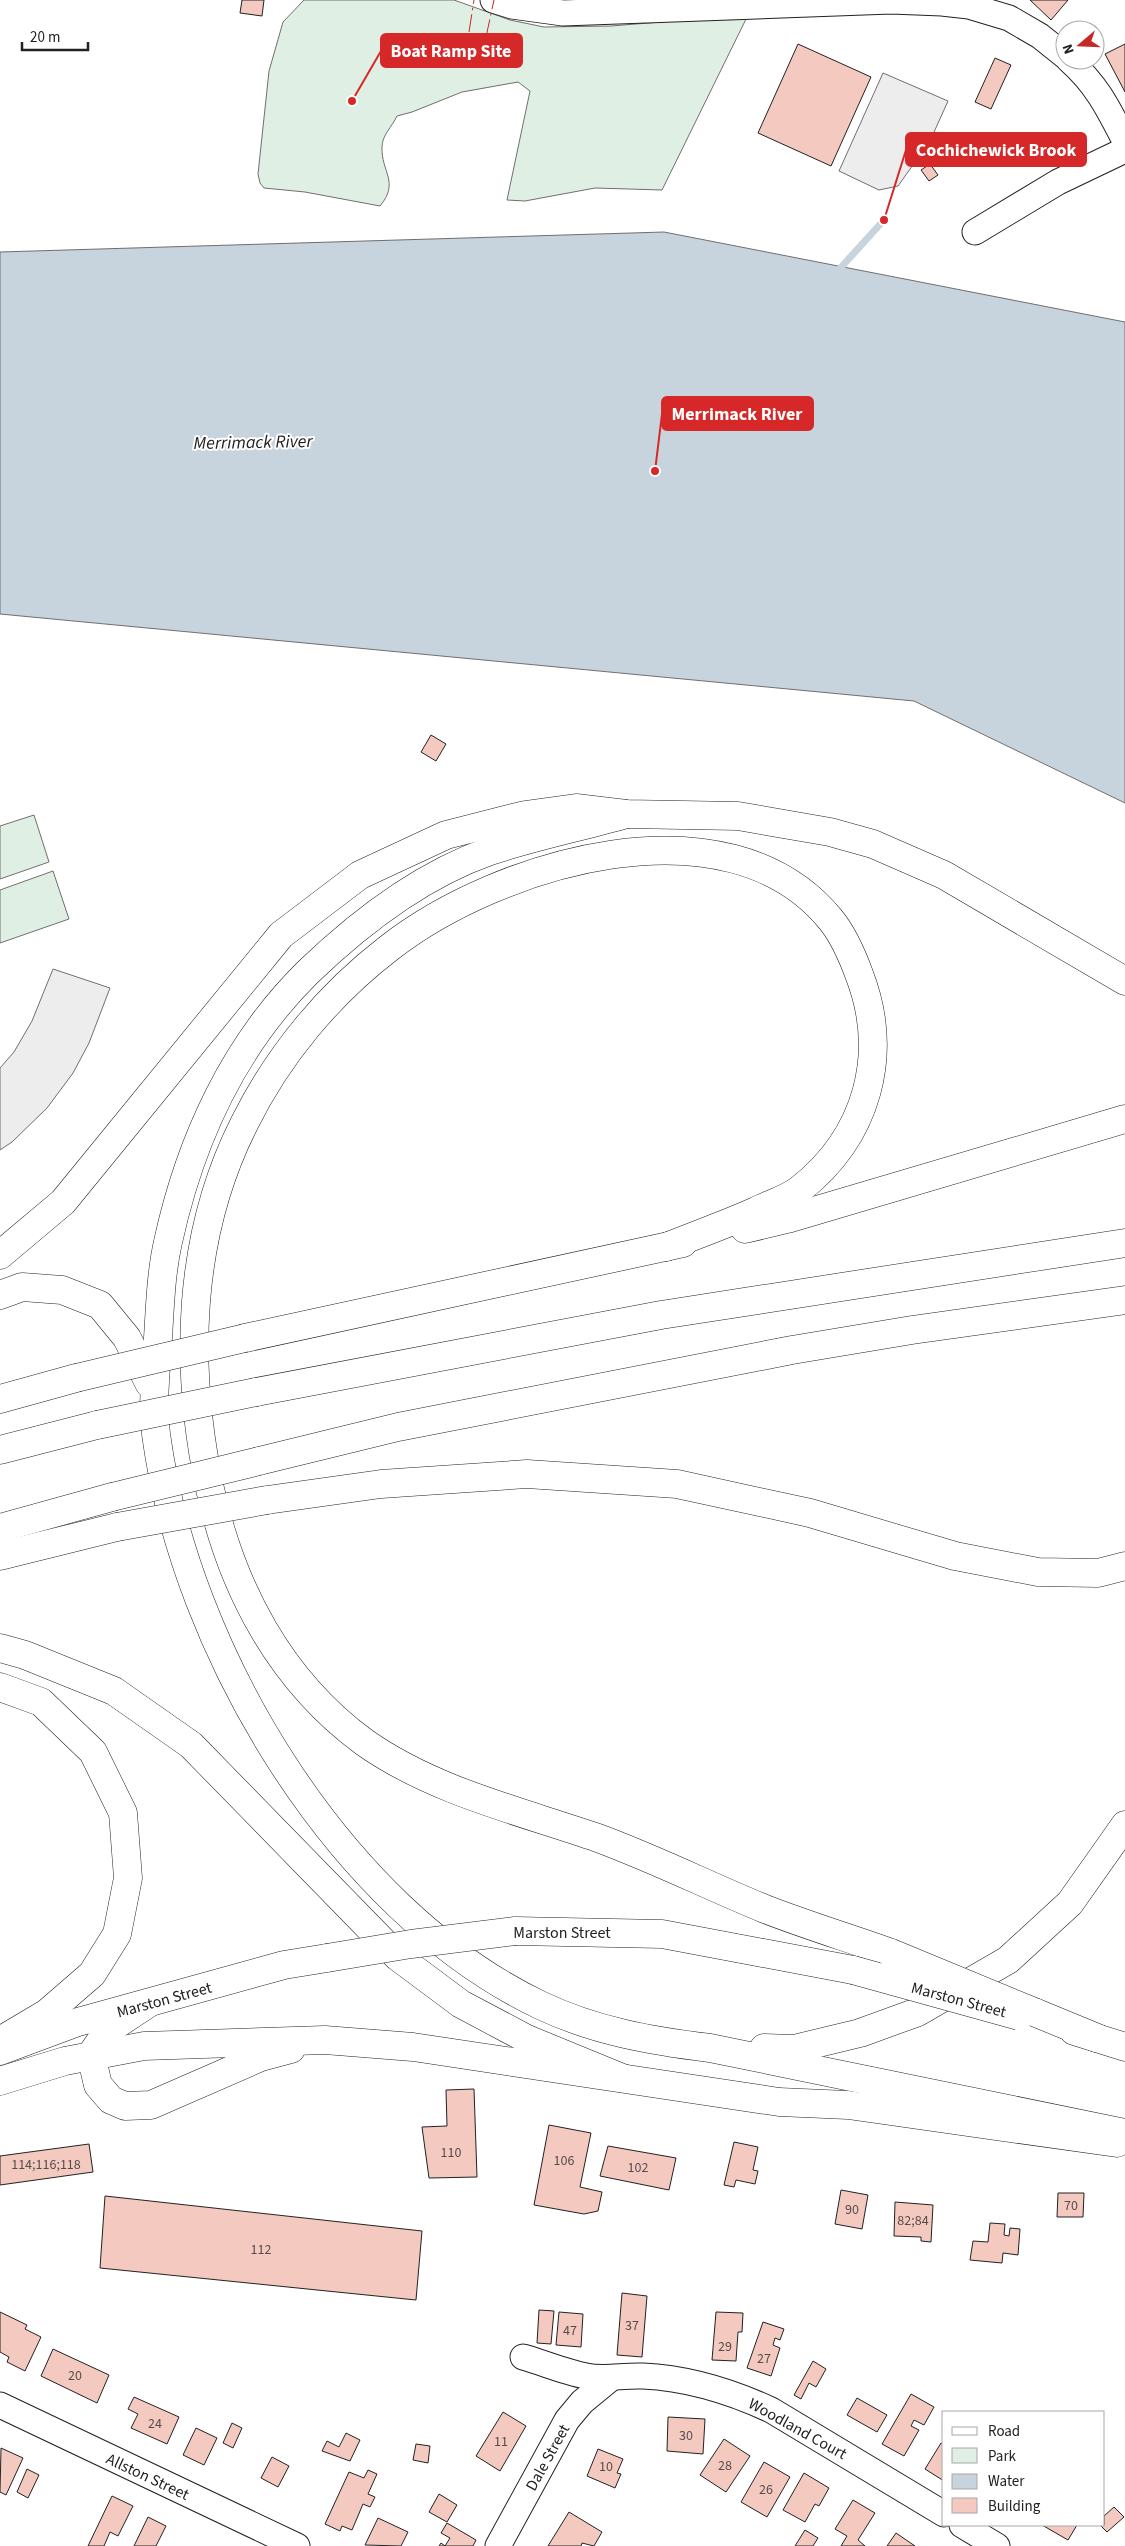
<svg xmlns="http://www.w3.org/2000/svg" width="1125" height="2546" viewBox="0 0 1125 2546" font-family="'Source Sans 3',sans-serif">
<style>
.green{fill:#e0efe3;stroke:#6f6f6f}
.parking{fill:#ededed;stroke:#6f6f6f}
.water{fill:#c7d3dd;stroke:#6f6f6f}
.lines{fill:none;stroke-linecap:round;stroke-linejoin:round}
.stream{stroke:#c7d3dd;stroke-width:7}
.building{fill:#f3c9c0;stroke:#222}
.minor-casing{stroke:#222;stroke-width:27}
.major-casing{stroke:#222;stroke-width:29}
.highway-casing{stroke:#222;stroke-width:29}
.minor{stroke:#fff;stroke-width:25}
.major{stroke:#fff;stroke-width:28}
.highway{stroke:#fff;stroke-width:28}
.major-bridge-casing{stroke:#222;stroke-width:29;stroke-linecap:butt}
.highway-bridge-casing{stroke:#222;stroke-width:29;stroke-linecap:butt}
.major-bridge{stroke:#fff;stroke-width:28}
.highway-bridge{stroke:#fff;stroke-width:28}
.power{stroke:#c62828;stroke-width:1;stroke-dasharray:18 4 2.5 4;stroke-linecap:butt}
.labels{text-anchor:middle;stroke-width:4;stroke-linejoin:round;paint-order:stroke}
.number-label{font-size:14px;fill:#564c4a}
.street-label{font-size:16px;fill:#222;stroke:#fff}
.water-label{font-size:18px;font-style:italic;fill:#222;stroke:#fff}
.leader{fill:none;stroke:#d62828;stroke-width:2}
.callout-dot{fill:#d62828;stroke:#fff;stroke-width:2}
.callout{fill:#d62828;stroke:#d62828;stroke-width:2}
.callout-label{font-size:18px;text-anchor:middle;font-weight:bold;fill:#fff}
</style>
<rect width="100%" height="100%" fill="#fff"/>
<g class="green">
<path d="M304 0H454L510 20 544 27 611 26 748 15 662 190 595 188 525 201 507 200 530 91 518 82 462 92 412 112 397 116C392 127 382 135 382 147 381 172 400 182 380 206L305 192 264 188 260 183 258 174 269 71 283 22Z"/>
<polygon points="34,815 49,862 0,879 0,826"/>
<polygon points="53,871 69,919 0,943 0,890"/>
</g>
<g class="parking">
<polygon points="883,73 948,101 930,141 898,186 879,190 839,171"/>
<polygon points="53,969 110,988 89,1043 73,1073 47,1108 12,1142 0,1150 0,1068 14,1052 32,1021"/>
</g>
<polygon class="water" points="664,232 1125,322 1125,803 914,701 0,614 0,252"/>
<g class="lines">
<polyline class="stream" points="835,274 884,220"/>
</g>
<g class="building">
<polygon points="242,0 264,0 262,16 240,13"/>
<polygon points="1030,0 1068,0 1051,20"/>
<polygon points="798,44 871,77 831,166 758,133"/>
<polygon points="1125,44 1125,92 1105,54"/>
<polygon points="995,58 1011,65 991,109 975,102"/>
<polygon points="930,164 938,175 929,181 921,170"/>
<polygon points="431,735 446,744 436,761 421,752"/>
<polygon points="474,2089 477,2177 429,2178 422,2127 447,2126 446,2090"/>
<polygon points="549,2125 591,2133 580,2187 602,2192 598,2211 584,2214 534,2205"/>
<polygon points="734,2142 758,2147 753,2170 758,2171 755,2184 736,2180 734,2187 724,2185"/>
<polygon points="89,2144 93,2172 0,2185 0,2156"/>
<polygon points="608,2146 676,2158 669,2190 600,2176"/>
<polygon points="841,2190 868,2195 862,2229 835,2224"/>
<polygon points="1058,2193 1084,2193 1083,2217 1057,2217"/>
<polygon points="105,2196 422,2231 416,2300 100,2268"/>
<polygon points="895,2202 933,2205 931,2242 921,2241 921,2237 894,2236"/>
<polygon points="990,2223 1005,2224 1004,2235 1009,2236 1010,2228 1020,2229 1018,2255 1003,2253 1002,2263 970,2260 973,2241 988,2242"/>
<polygon points="622,2293 647,2296 642,2357 617,2355"/>
<polygon points="539,2310 554,2311 551,2344 537,2343"/>
<polygon points="0,2312 27,2325 25,2329 41,2337 25,2371 7,2362 9,2357 0,2352"/>
<polygon points="559,2312 583,2314 581,2347 556,2345"/>
<polygon points="716,2312 743,2313 742,2332 738,2332 736,2361 712,2360"/>
<polygon points="763,2322 784,2329 780,2340 775,2338 773,2345 780,2348 771,2376 747,2368"/>
<polygon points="53,2349 109,2375 97,2403 41,2376"/>
<polygon points="813,2361 826,2369 816,2387 809,2383 801,2399 794,2395"/>
<polygon points="911,2394 934,2407 924,2425 914,2420 911,2426 919,2430 904,2456 882,2444"/>
<polygon points="134,2397 179,2417 167,2444 131,2428 138,2414 128,2409"/>
<polygon points="857,2398 887,2415 877,2432 847,2415"/>
<polygon points="503,2412 526,2426 500,2471 476,2456"/>
<polygon points="668,2417 705,2419 703,2454 667,2451"/>
<polygon points="232,2423 242,2428 233,2448 223,2443"/>
<polygon points="196,2428 217,2438 204,2465 183,2455"/>
<polygon points="346,2433 360,2440 350,2461 322,2451 327,2441 339,2447"/>
<polygon points="724,2439 750,2456 726,2492 700,2475"/>
<polygon points="941,2443 944,2445 944,2481 925,2469"/>
<polygon points="416,2444 430,2446 428,2463 413,2460"/>
<polygon points="1,2448 23,2458 6,2495 0,2492"/>
<polygon points="598,2449 623,2459 617,2473 621,2474 615,2488 587,2476"/>
<polygon points="272,2457 289,2466 278,2487 261,2478"/>
<polygon points="764,2462 790,2477 767,2517 741,2502"/>
<polygon points="27,2469 39,2475 28,2498 17,2492"/>
<polygon points="368,2470 377,2474 368,2494 375,2497 370,2507 363,2504 352,2530 342,2526 340,2531 325,2524 349,2472 364,2478"/>
<polygon points="804,2473 829,2488 819,2506 815,2504 805,2522 783,2510"/>
<polygon points="439,2494 457,2505 447,2522 429,2512"/>
<polygon points="112,2496 133,2506 118,2536 110,2532 104,2546 88,2546"/>
<polygon points="853,2500 875,2513 858,2540 865,2546 841,2546 847,2536 835,2529"/>
<polygon points="1114,2507 1124,2517 1107,2532 1100,2525 1104,2525 1104,2516"/>
<polygon points="569,2512 602,2532 594,2546 582,2543 581,2546 548,2546"/>
<polygon points="148,2517 166,2526 156,2546 134,2546"/>
<polygon points="378,2518 408,2532 401,2546 365,2545"/>
<polygon points="447,2523 476,2540 473,2546 439,2546 441,2543 445,2546 450,2538 441,2533"/>
<polygon points="1042,2525 1077,2525 1068,2540"/>
<polygon points="805,2530 818,2538 813,2546 795,2546"/>
<polygon points="896,2533 915,2546 887,2546"/>
</g>
<g class="lines">
<g class="minor-casing">
<g id="minor">
<polyline points="493,0 512,6 563,13 891,1 942,3 969,6 1009,18 1040,36 1065,56"/>
<path d="M1069 60C1097 85 1108 108 1125 141"/>
<polyline points="975,232 1058,182 1125,150"/>
<path d="M523 2357C544 2363 565 2372 586 2376 605 2380 623 2375 643 2376 688 2378 730 2391 771 2410L944 2514"/>
<polyline points="0,2405 297,2546"/>
<polyline points="962,2525 997,2546"/>
<polyline points="498,2546 567,2420 582,2402 610,2379"/>
</g>
</g>
<g class="major-casing">
<g id="major">
<polyline points="515,1931 662,1934 853,1970"/>
<polyline points="149,2003 108,2030 91,2055 98,2085 111,2100 125,2106 151,2105 261,2057 291,2049"/>
<polyline points="1074,2031 1125,2047"/>
<polyline points="0,2051 78,2022 284,1965 327,1958"/>
<polyline points="0,2081 65,2061 144,2046 325,2040 413,2047 779,2102 848,2105 1117,2143"/>
</g>
</g>
<g class="highway-casing">
<g id="highway">
<path d="M626 814C581 827 535 836 490 851 421 875 360 922 308 972 234 1045 190 1141 168 1242 161 1273 160 1306 158 1338 156 1370 152 1402 156 1434 185 1651 339 1909 540 2005 594 2031 652 2041 710 2048L1125 2133"/>
<polyline points="745,1229 787,1219 1125,1119"/>
<path d="M666 1247C696 1235 727 1224 756 1211 770 1204 787 1199 799 1190 868 1136 890 1054 859 974 852 955 844 936 831 920 728 793 498 863 389 948 329 994 278 1055 244 1124 187 1237 184 1367 210 1489 232 1589 280 1680 364 1742 433 1791 520 1811 598 1838 655 1859 709 1886 765 1909 806 1925 849 1938 891 1953"/>
<polyline points="0,1255 63,1202 281,935 360,875 446,835 525,815 576,808 626,814 738,816 830,832 873,844 944,875 1125,981"/>
<polyline points="0,1295 22,1287 62,1290 100,1305 127,1338 149,1383"/>
<polyline points="245,1338 683,1243"/>
<polyline points="256,1392 661,1315 1125,1243"/>
<polyline points="0,1399 76,1378"/>
<polyline points="0,1450 97,1425"/>
<polyline points="259,1461 398,1427 792,1350 912,1330 1125,1300"/>
<polyline points="267,1500 381,1484 527,1474 677,1484 810,1513 955,1556 1038,1572 1098,1573 1125,1566"/>
<polyline points="0,1528 112,1497"/>
<polyline points="0,1556 117,1527"/>
<polyline points="0,1648 25,1655 114,1691 191,1745 398,1957 461,2004 527,2039 622,2078"/>
<polyline points="0,1687 41,1702 93,1752 123,1813 128,1878 117,1934 92,1974 47,2013 0,2041"/>
<polyline points="1034,2012 1097,2038"/>
<polyline points="764,2048 794,2049 860,2033 918,2012 1008,1960 1070,1903 1125,1825"/>
</g>
</g>
<use href="#minor" class="minor"/>
<use href="#major" class="major"/>
<use href="#highway" class="highway"/>
<g class="major-bridge-casing">
<g id="major-bridge">
<polyline points="327,1958 411,1944 515,1931"/>
<polyline points="853,1970 1019,2016"/>
</g>
</g>
<g class="highway-bridge-casing">
<g id="highway-bridge">
<polyline points="76,1378 245,1338"/>
<polyline points="97,1425 256,1392"/>
<polyline points="112,1497 259,1461"/>
<polyline points="117,1527 267,1500"/>
<polyline points="891,1953 1034,2012"/>
</g>
</g>
<use href="#major-bridge" class="major-bridge"/>
<use href="#highway-bridge" class="highway-bridge"/>
<g class="power">
<polyline points="469,32 474,0"/>
<polyline points="486,37 494,0"/>
</g>
</g>
<g class="labels">
<g class="number-label">
<text x="451" y="2157">110</text>
<text x="564" y="2165">106</text>
<text x="46" y="2169">114;116;118</text>
<text x="638" y="2172">102</text>
<text x="1071" y="2210">70</text>
<text x="852" y="2214">90</text>
<text x="913" y="2225">82;84</text>
<text x="261" y="2254">112</text>
<text x="632" y="2330">37</text>
<text x="570" y="2335">47</text>
<text x="725" y="2351">29</text>
<text x="764" y="2363">27</text>
<text x="75" y="2380">20</text>
<text x="155" y="2428">24</text>
<text x="686" y="2440">30</text>
<text x="501" y="2446">11</text>
<text x="725" y="2470">28</text>
<text x="606" y="2471">10</text>
<text x="766" y="2494">26</text>
</g>
<g class="street-label">
<text x="562" y="1938">Marston Street</text>
<text transform="translate(164 1999) rotate(-15)" y="6">Marston Street</text>
<text transform="translate(959 1999) rotate(15)" y="6">Marston Street</text>
<text transform="translate(798 2428) rotate(29)" y="6">Woodland Court</text>
<text transform="translate(547 2457) rotate(-61)" y="6">Dale Street</text>
<text transform="translate(148 2476) rotate(25)" y="6">Allston Street</text>
</g>
<g class="water-label">
<text transform="translate(253 442) rotate(-1)" y="6">Merrimack River</text>
</g>
</g>
<path class="leader" d="M352 101L381 51M884 220L906 150M655 471L662 414"/>
<g class="callout-dot">
<circle cx="352" cy="101" r="5"/>
<circle cx="884" cy="220" r="5"/>
<circle cx="655" cy="471" r="5"/>
</g>
<g class="callout">
<rect x="381" y="34" width="141" height="33" rx="5"/>
<rect x="906" y="133" width="180" height="33" rx="5"/>
<rect x="662" y="397" width="151" height="33" rx="5"/>
</g>
<g class="callout-label">
<text x="451" y="57">Boat Ramp Site</text>
<text x="996" y="156">Cochichewick Brook</text>
<text x="737" y="420">Merrimack River</text>
</g>
<rect x="942" y="2411" width="162" height="115" fill="#ffffff" stroke="#a7a7a7"/>
<rect x="952" y="2427" width="25" height="8" fill="#ffffff" stroke="#a7a7a7"/>
<text x="988" y="2436" font-size="15" fill="#222222">Road</text>
<rect x="952" y="2448" width="25" height="15" fill="#e0efe3" stroke="#a7a7a7"/>
<text x="988" y="2461" font-size="15" fill="#222222">Park</text>
<rect x="952" y="2474" width="25" height="15" fill="#c7d3dd" stroke="#a7a7a7"/>
<text x="988" y="2486" font-size="15" fill="#222222">Water</text>
<rect x="952" y="2498" width="25" height="15" fill="#f3c9c0" stroke="#a7a7a7"/>
<text x="988" y="2511" font-size="15" fill="#222222">Building</text>
<g transform="translate(1080 45) rotate(251)"><circle r="24" fill="#ffffff" stroke="#a7a7a7"/>
<path d="M0-4L9 19L0 12L-9 19Z" fill="#c62828"/>
<text y="-8" font-size="14" font-weight="bold" text-anchor="middle" fill="#222222">N</text>
</g>
<path d="M22 42v8h66v-8" fill="none" stroke="#222222" stroke-width="2.5"/>
<text x="30" y="42" font-size="15" fill="#222222" stroke="#ffffff" stroke-width="4" paint-order="stroke">20 m</text>
</svg>
